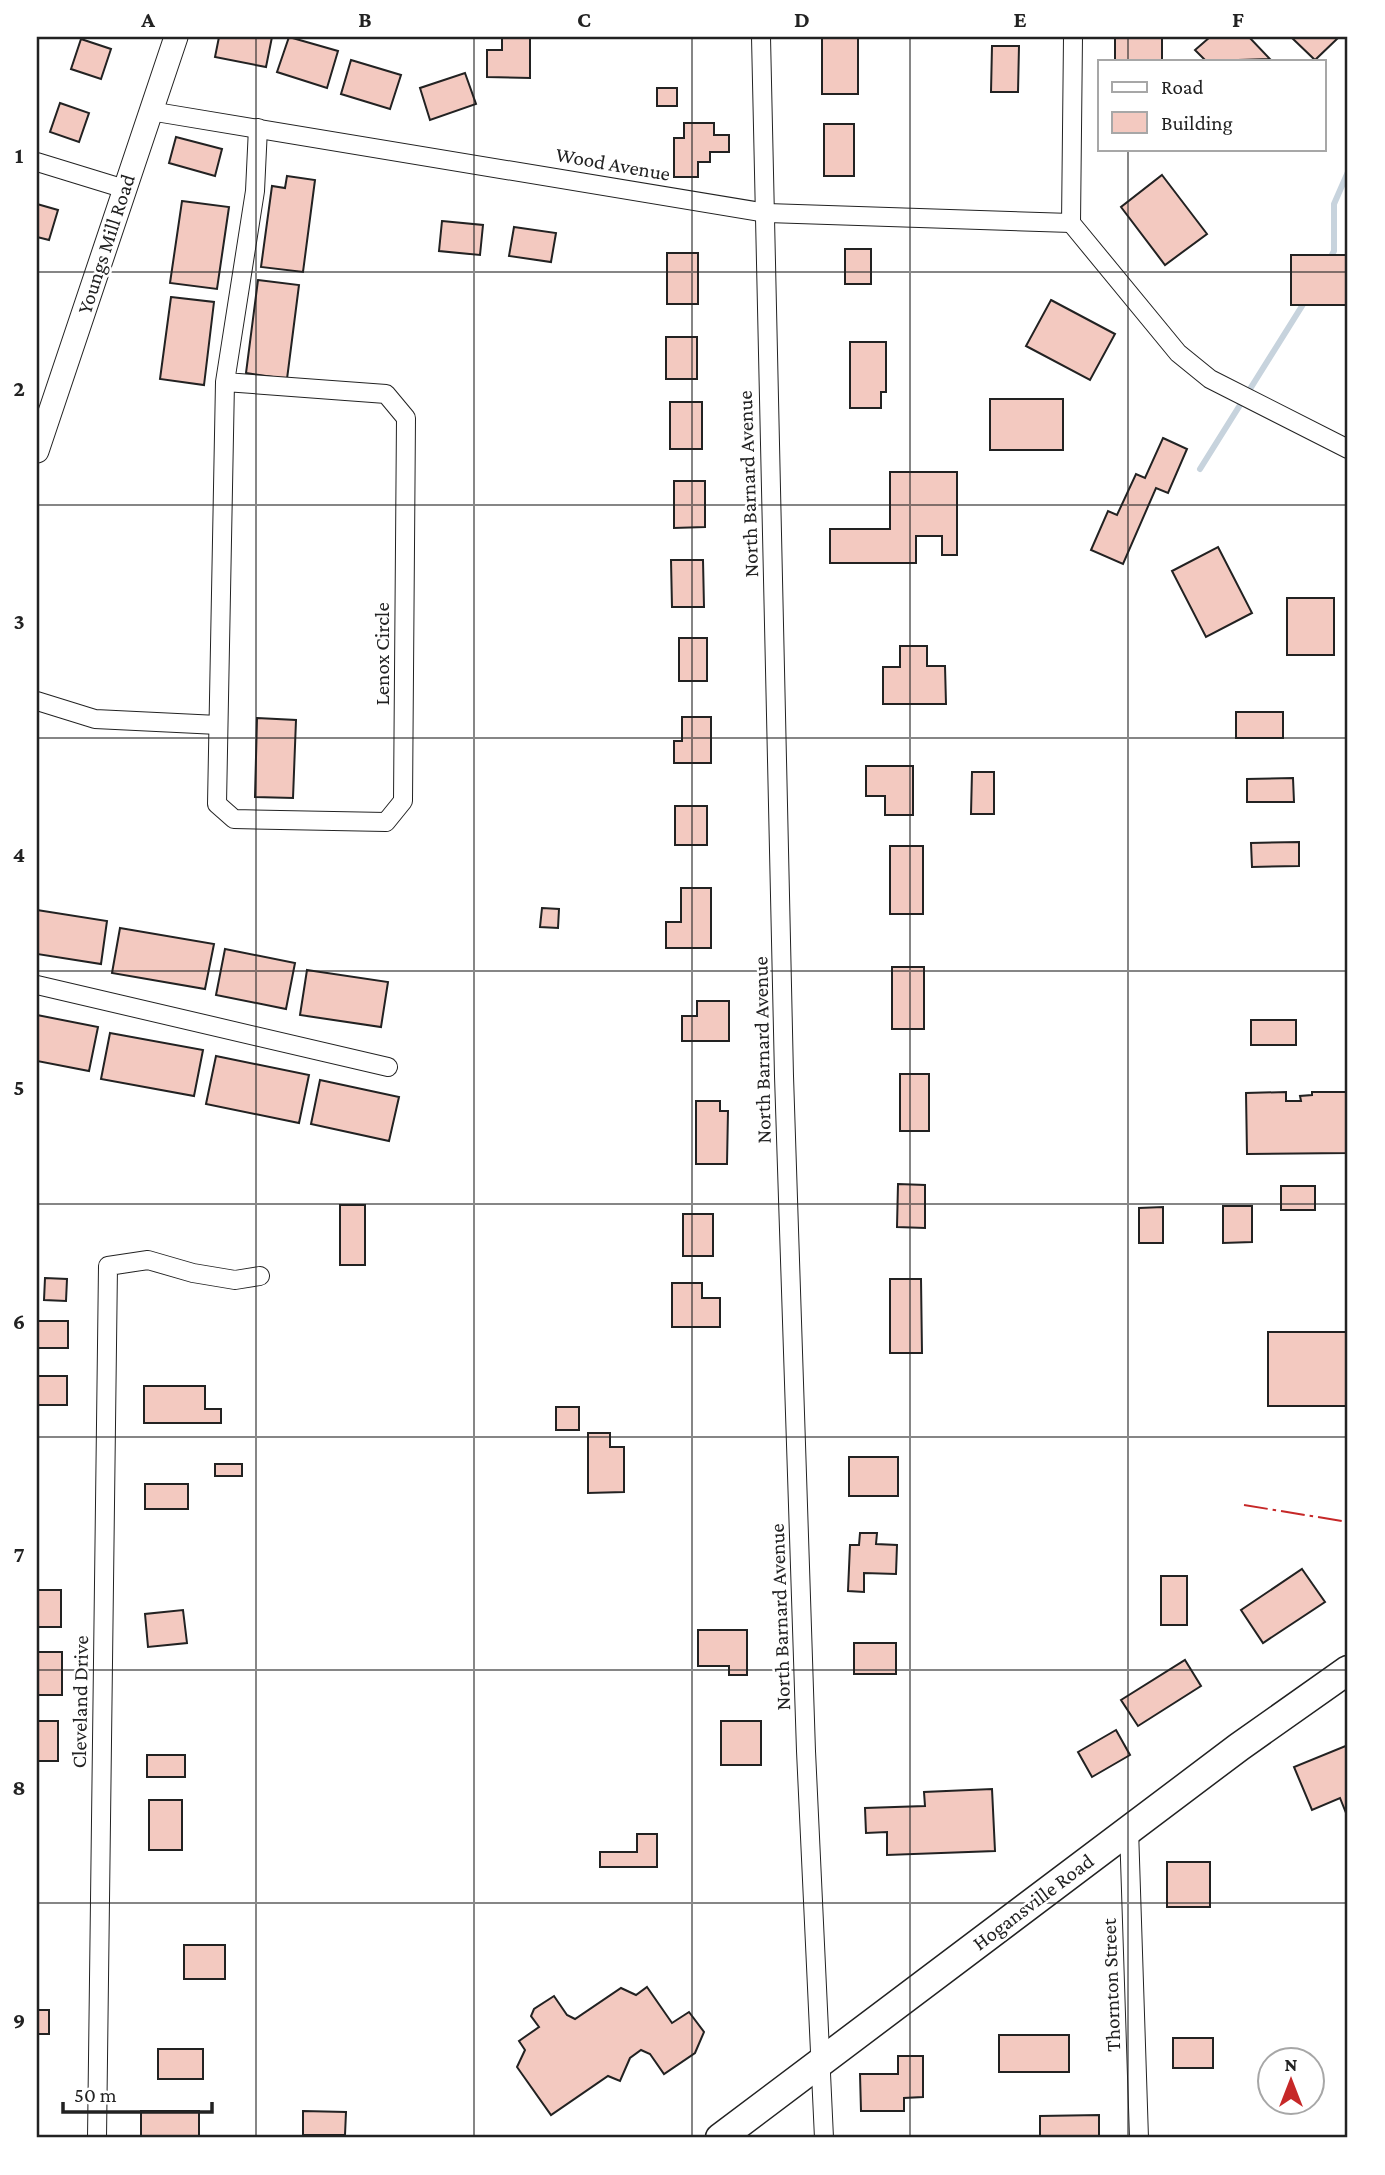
<svg xmlns="http://www.w3.org/2000/svg" width="1385" height="2175" viewBox="0 0 1385 2175" font-family="'Crimson Pro',serif">
<style>
.lines{fill:none;stroke-linecap:round;stroke-linejoin:round}
.stream{stroke:#c7d3dd;stroke-width:6}
.building{fill:#f3c9c0;stroke:#222;stroke-width:2}
.minor-casing{stroke:#222;stroke-width:20}
.tertiary-casing{stroke:#222;stroke-width:25}
.primary-casing{stroke:#222;stroke-width:31}
.minor{stroke:#fff;stroke-width:18}
.tertiary{stroke:#fff;stroke-width:23}
.primary{stroke:#fff;stroke-width:28}
.power{stroke:#c62828;stroke-width:2;stroke-dasharray:24 5 3.5 5;stroke-linecap:butt}
.grid{fill:none;stroke:#222;stroke-width:2;stroke-opacity:0.55}
.labels{text-anchor:middle;stroke-width:5;stroke-linejoin:round;paint-order:stroke}
.street-label{font-size:21px;fill:#222;stroke:#fff}
.neatline{fill:none;stroke:#222;stroke-width:2.5}
.grid-label{font-size:23px;text-anchor:middle;font-weight:bold;fill:#222}
</style>
<rect width="100%" height="100%" fill="#fff"/>
<g class="lines">
<g class="stream">
<polyline points="1328,262 1334,251 1334,204 1348,172"/>
<polyline points="1200,469 1307,298"/>
</g>
</g>
<g class="building">
<polygon points="219,37 272,37 266,67 215,57"/>
<polygon points="289,37 338,51 327,88 277,72"/>
<polygon points="502,37 530,37 530,78 487,77 487,50 502,50"/>
<polygon points="822,37 858,38 858,94 822,94"/>
<rect x="1115" y="37" width="47" height="24"/>
<polygon points="1210,37 1249,37 1270,59 1206,61 1195,50"/>
<polygon points="1291,37 1339,37 1315,60"/>
<polygon points="81,39 111,49 101,79 71,69"/>
<polygon points="992,46 1019,46 1018,92 991,92"/>
<polygon points="351,60 401,75 390,109 341,94"/>
<polygon points="465,73 476,104 430,120 420,88"/>
<rect x="657" y="88" width="20" height="18"/>
<polygon points="60,103 89,113 79,142 50,132"/>
<polygon points="684,123 714,123 714,135 729,135 729,152 710,152 710,162 698,162 698,177 674,177 674,138 684,138"/>
<rect x="824" y="124" width="30" height="52"/>
<polygon points="176,137 222,149 215,176 169,163"/>
<polygon points="1162,175 1207,234 1165,265 1121,207"/>
<polygon points="287,176 315,180 303,272 261,267 272,186 285,188"/>
<polygon points="182,201 229,207 217,289 170,283"/>
<polygon points="37,204 58,210 49,240 37,237"/>
<polygon points="442,221 483,225 480,255 439,251"/>
<polygon points="514,227 556,233 551,262 509,256"/>
<rect x="845" y="249" width="26" height="35"/>
<rect x="667" y="253" width="31" height="51"/>
<rect x="1291" y="255" width="57" height="50"/>
<polygon points="258,280 299,285 287,379 246,373"/>
<polygon points="171,297 214,302 204,385 160,379"/>
<polygon points="1051,300 1115,334 1090,380 1026,346"/>
<rect x="666" y="337" width="31" height="42"/>
<polygon points="850,342 886,342 886,392 881,392 881,408 850,408"/>
<rect x="990" y="399" width="73" height="51"/>
<rect x="670" y="402" width="32" height="47"/>
<polygon points="1163,438 1187,449 1168,493 1156,488 1123,564 1091,550 1108,511 1117,515 1136,474 1145,478"/>
<polygon points="890,472 957,472 957,555 942,555 942,536 916,536 916,563 830,563 830,529 890,529"/>
<polygon points="674,481 705,481 705,527 674,528"/>
<polygon points="1218,547 1252,613 1206,637 1172,571"/>
<polygon points="671,560 703,560 704,607 672,607"/>
<rect x="1287" y="598" width="47" height="57"/>
<rect x="679" y="638" width="28" height="43"/>
<polygon points="900,646 927,646 927,666 945,666 946,704 883,704 883,667 900,667"/>
<rect x="1236" y="712" width="47" height="26"/>
<polygon points="682,717 711,717 711,763 674,763 674,741 682,741"/>
<polygon points="257,718 296,720 293,798 255,797"/>
<polygon points="866,766 913,766 913,815 885,815 885,796 866,796"/>
<polygon points="972,772 994,772 994,814 971,814"/>
<polygon points="1293,778 1294,802 1247,802 1247,779"/>
<rect x="675" y="806" width="32" height="39"/>
<polygon points="1299,842 1299,866 1252,867 1251,843"/>
<rect x="890" y="846" width="33" height="68"/>
<polygon points="681,888 711,888 711,948 666,948 666,922 681,922"/>
<polygon points="542,908 559,909 558,928 540,927"/>
<polygon points="37,910 107,921 101,964 37,954"/>
<polygon points="120,928 214,944 205,989 112,973"/>
<polygon points="225,949 295,963 286,1009 216,995"/>
<rect x="892" y="967" width="32" height="62"/>
<polygon points="307,970 388,982 381,1027 300,1015"/>
<polygon points="697,1001 729,1001 729,1041 682,1041 682,1016 697,1016"/>
<polygon points="37,1015 98,1027 89,1071 37,1061"/>
<rect x="1251" y="1020" width="45" height="25"/>
<polygon points="110,1033 203,1050 194,1096 101,1079"/>
<polygon points="216,1056 309,1075 299,1123 206,1104"/>
<rect x="900" y="1074" width="29" height="57"/>
<polygon points="320,1080 399,1097 389,1141 311,1124"/>
<polygon points="1286,1092 1286,1101 1301,1101 1300,1096 1312,1095 1312,1092 1348,1092 1348,1153 1247,1154 1246,1093"/>
<polygon points="696,1101 720,1101 720,1111 728,1111 727,1164 696,1164"/>
<polygon points="898,1184 925,1185 925,1228 897,1227"/>
<rect x="1281" y="1186" width="34" height="24"/>
<rect x="340" y="1205" width="25" height="60"/>
<polygon points="1223,1206 1252,1206 1252,1242 1223,1243"/>
<polygon points="1163,1207 1163,1243 1139,1243 1139,1208"/>
<rect x="683" y="1214" width="30" height="42"/>
<polygon points="45,1278 67,1279 66,1301 44,1300"/>
<polygon points="890,1279 921,1279 922,1353 890,1353"/>
<polygon points="672,1283 702,1283 702,1298 720,1298 720,1327 672,1327"/>
<rect x="37" y="1321" width="31" height="27"/>
<rect x="1268" y="1332" width="80" height="74"/>
<rect x="37" y="1376" width="30" height="29"/>
<polygon points="144,1386 205,1386 205,1409 221,1409 221,1423 144,1423"/>
<rect x="556" y="1407" width="23" height="23"/>
<polygon points="588,1433 610,1433 610,1447 624,1447 624,1492 588,1493"/>
<rect x="849" y="1457" width="49" height="39"/>
<rect x="215" y="1464" width="27" height="12"/>
<rect x="145" y="1484" width="43" height="25"/>
<polygon points="860,1533 877,1533 876,1544 897,1545 896,1574 864,1573 864,1592 848,1591 850,1545 859,1545"/>
<polygon points="1302,1569 1325,1602 1263,1643 1241,1610"/>
<rect x="1161" y="1576" width="26" height="49"/>
<rect x="37" y="1590" width="24" height="37"/>
<polygon points="183,1610 187,1643 148,1647 145,1614"/>
<polygon points="698,1630 747,1630 747,1675 729,1675 729,1666 698,1666"/>
<rect x="854" y="1643" width="42" height="31"/>
<rect x="37" y="1652" width="25" height="43"/>
<polygon points="1185,1660 1201,1686 1138,1726 1121,1700"/>
<rect x="37" y="1721" width="21" height="40"/>
<rect x="721" y="1721" width="40" height="44"/>
<polygon points="1116,1730 1130,1755 1092,1777 1078,1752"/>
<polygon points="1348,1745 1348,1818 1340,1798 1312,1810 1294,1767"/>
<rect x="147" y="1755" width="38" height="22"/>
<polygon points="992,1789 995,1851 887,1855 887,1832 866,1833 865,1808 925,1806 924,1792"/>
<rect x="149" y="1800" width="33" height="50"/>
<polygon points="637,1834 657,1834 657,1867 600,1867 600,1852 637,1852"/>
<rect x="1167" y="1862" width="43" height="45"/>
<rect x="184" y="1945" width="41" height="34"/>
<polygon points="647,1987 672,2023 689,2012 704,2032 695,2053 664,2074 650,2054 641,2050 630,2058 620,2081 608,2076 551,2115 517,2067 525,2050 519,2041 539,2027 531,2016 534,2009 554,1996 567,2015 575,2019 621,1988 636,1995"/>
<rect x="37" y="2010" width="12" height="24"/>
<rect x="999" y="2035" width="70" height="37"/>
<rect x="1173" y="2038" width="40" height="30"/>
<rect x="158" y="2049" width="45" height="30"/>
<polygon points="898,2056 923,2056 923,2097 904,2098 904,2111 861,2111 860,2074 898,2074"/>
<rect x="141" y="2111" width="58" height="27"/>
<polygon points="303,2111 346,2112 345,2135 303,2135"/>
<polygon points="1099,2115 1099,2138 1040,2138 1040,2116"/>
</g>
<g class="lines">
<g class="minor-casing">
<g id="minor">
<polyline points="761,37 784,1076 806,1751 824,2138"/>
<polyline points="1073,37 1071,223 1178,353 1210,379 1348,449"/>
<polyline points="150,111 767,213 1071,223"/>
<polyline points="37,162 125,189"/>
<polyline points="225,382 386,394 406,418 403,801 386,822 234,819 217,804 225,382 255,191 258,128"/>
<polyline points="37,701 95,719 218,725"/>
<polyline points="37,985 388,1067"/>
<polyline points="1129,1829 1139,2138"/>
<polyline points="97,2138 108,1266 148,1260 193,1273 235,1280 260,1276"/>
</g>
</g>
<g class="tertiary-casing">
<polyline id="tertiary" points="37,451 176,37"/>
</g>
<g class="primary-casing">
<polyline id="primary" points="720,2138 1239,1747 1348,1670"/>
</g>
<use href="#minor" class="minor"/>
<use href="#tertiary" class="tertiary"/>
<use href="#primary" class="primary"/>
<polyline class="power" points="1244,1505 1348,1522"/>
</g>
<path class="grid" d="M256 37V2138M474 37V2138M692 37V2138M910 37V2138M1128 37V61M1128 149V2138M37 272H1348M37 505H1348M37 738H1348M37 971H1348M37 1204H1348M37 1437H1348M37 1670H1348M37 1903H1348"/>
<g class="labels">
<g class="street-label">
<text transform="translate(613 164) rotate(10)" y="7">Wood Avenue</text>
<text transform="translate(106 244) rotate(-72)" y="7">Youngs Mill Road</text>
<text transform="translate(748 484) rotate(-92)" y="7">North Barnard Avenue</text>
<text transform="translate(382 654) rotate(-90)" y="7">Lenox Circle</text>
<text transform="translate(762 1050) rotate(-91)" y="7">North Barnard Avenue</text>
<text transform="translate(780 1617) rotate(-92)" y="7">North Barnard Avenue</text>
<text transform="translate(80 1702) rotate(-89)" y="7">Cleveland Drive</text>
<text transform="translate(1033 1902) rotate(-37)" y="7">Hogansville Road</text>
<text transform="translate(1111 1985) rotate(-92)" y="7">Thornton Street</text>
</g>
</g>
<rect width="1385" height="2175" fill="none" stroke="#ffffff" stroke-width="77"/>
<rect x="1098" y="60" width="228" height="91" fill="#ffffff" stroke="#a7a7a7" stroke-width="2"/>
<rect x="1112" y="82" width="35" height="10" fill="#ffffff" stroke="#a7a7a7" stroke-width="2"/>
<text x="1161" y="94" font-size="21" fill="#222222">Road</text>
<rect x="1112" y="112" width="35" height="21" fill="#f3c9c0" stroke="#a7a7a7" stroke-width="2"/>
<text x="1161" y="130" font-size="21" fill="#222222">Building</text>
<g transform="translate(1291 2081)"><circle r="33" fill="#ffffff" stroke="#a7a7a7" stroke-width="2"/>
<path d="M0-5L12 26L0 18L-12 26Z" fill="#c62828"/>
<text y="-10" font-size="19" font-weight="bold" text-anchor="middle" fill="#222222">N</text>
</g>
<path d="M63 2102v10h149v-10" fill="none" stroke="#222222" stroke-width="3.5"/>
<text x="74" y="2102" font-size="21" fill="#222222" stroke="#ffffff" stroke-width="5" paint-order="stroke">50 m</text>
<rect x="38" y="38" width="1308" height="2098" class="neatline"/>
<g class="grid-label">
<text x="148" y="27">A</text>
<text x="365" y="27">B</text>
<text x="584" y="27">C</text>
<text x="802" y="27">D</text>
<text x="1020" y="27">E</text>
<text x="1238" y="27">F</text>
<text x="19" y="163">1</text>
<text x="19" y="396">2</text>
<text x="19" y="629">3</text>
<text x="19" y="862">4</text>
<text x="19" y="1095">5</text>
<text x="19" y="1329">6</text>
<text x="19" y="1562">7</text>
<text x="19" y="1795">8</text>
<text x="19" y="2028">9</text>
</g>
</svg>
